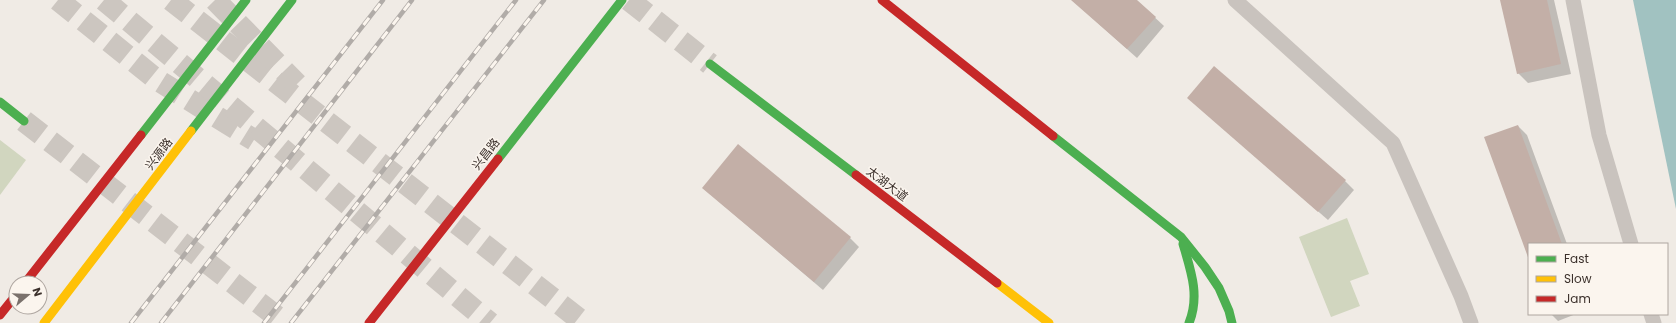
<svg xmlns="http://www.w3.org/2000/svg" width="1676" height="323" viewBox="0 0 1676 323" font-family="Poppins,'Noto Sans SC',sans-serif">
<style>
.green{fill:#d1d6bf}
.water{fill:#a1c2c1}
.shadow{fill:#0003}
.building{fill:#c3afa7}
.lines{fill:none;stroke-linecap:round;stroke-linejoin:round}
.primary-tunnel{stroke:#ccc6c0;stroke-width:22;stroke-dasharray:22 11;stroke-linecap:butt}
.highway-tunnel{stroke:#ccc6c0;stroke-width:22;stroke-dasharray:22 11;stroke-linecap:butt}
.lane{stroke:#c9c3be;stroke-width:15}
.fast{stroke:#4caf50;stroke-width:9}
.slow{stroke:#ffc107;stroke-width:9}
.jam{stroke:#c62828;stroke-width:9}
.rail-casing{stroke:#b1aca8;stroke-width:4.5}
.rail{stroke:#fbf5ee;stroke-width:3;stroke-dasharray:9;stroke-linecap:butt}
.labels{text-anchor:middle;stroke-width:3;stroke-linejoin:round;paint-order:stroke}
.street-label{font-size:12px;fill:#3b302b;stroke:#fbf5ee}
</style>
<rect width="100%" height="100%" fill="#f0ebe5"/>
<g class="green">
<polygon points="0,140 26,160 0,195"/>
<polygon points="1347,218 1369,274 1350,281 1360,306 1331,317 1299,237"/>
</g>
<polygon class="water" points="1633,0 1676,0 1676,209"/>
<g class="shadow">
<polygon points="1072,0 1136,0 1164,26 1137,58"/>
<polygon points="1501,0 1554,0 1571,74 1528,83 1518,73"/>
<polygon points="1188,98 1345,181 1354,190 1328,220"/>
<polygon points="1518,126 1527,135 1567,244 1529,244 1529,258"/>
<polygon points="703,188 850,238 859,247 823,290"/>
<polygon points="1551,314 1576,314 1558,321"/>
</g>
<g class="building">
<polygon points="1071,0 1137,0 1156,17 1127,49"/>
<polygon points="1500,0 1547,0 1561,64 1517,74"/>
<polygon points="1214,66 1346,180 1318,212 1187,98"/>
<polygon points="1518,125 1562,244 1529,244 1529,260 1484,137"/>
<polygon points="738,144 851,237 814,282 702,188"/>
</g>
<g class="lines">
<g class="primary-tunnel">
<polyline points="629,0 710,64"/>
<polyline points="24,121 285,323"/>
</g>
<g class="highway-tunnel">
<polyline points="58,0 156,79 254,140"/>
<polyline points="104,0 490,323"/>
<polyline points="171,0 584,323"/>
<polyline points="215,0 297,84"/>
</g>
<g class="lane">
<polyline points="1235,0 1393,143 1461,296 1471,323"/>
<polyline points="1573,0 1599,135 1631,244"/>
<polyline points="1651,314 1654,323"/>
</g>
<g class="fast">
<polyline points="710,64 856,175"/>
<polyline points="0,102 24,121"/>
<polyline points="191,131 292,0"/>
<polyline points="141,135 246,0"/>
<polyline points="1053,136 1181,237 1205,267 1219,288 1229,311 1232,323"/>
<polyline points="498,159 622,0"/>
<path d="M1183 244C1191 271 1200 296 1189 323"/>
</g>
<g class="slow">
<polyline points="997,283 1049,323"/>
<polyline points="44,323 191,131"/>
</g>
<g class="jam">
<polyline points="882,0 1053,136"/>
<polyline points="856,175 997,283"/>
<polyline points="25,283 141,135"/>
<polyline points="0,315 16,295"/>
<polyline points="369,323 498,159"/>
</g>
<g class="rail-casing">
<g id="rail">
<polyline points="131,323 383,0"/>
<polyline points="161,323 412,0"/>
<polyline points="264,323 516,0"/>
<polyline points="291,323 544,0"/>
</g>
</g>
<use href="#rail" class="rail"/>
</g>
<g class="labels">
<g class="street-label">
<text transform="translate(159 154) rotate(-53)" y="4">兴源路</text>
<text transform="translate(486 154) rotate(-52)" y="4">兴昌路</text>
<text transform="translate(887 184) rotate(37)" y="4">太湖大道</text>
</g>
</g>
<rect x="1528" y="243" width="140" height="72" fill="#fbf5ee" stroke="#aea6a0"/>
<rect x="1536" y="256" width="20" height="6" fill="#4caf50" stroke="#aea6a0"/>
<text x="1564" y="263" font-size="12" fill="#3b302b">Fast</text>
<rect x="1536" y="276" width="20" height="6" fill="#ffc107" stroke="#aea6a0"/>
<text x="1564" y="283" font-size="12" fill="#3b302b">Slow</text>
<rect x="1536" y="296" width="20" height="6" fill="#c62828" stroke="#aea6a0"/>
<text x="1564" y="303" font-size="12" fill="#3b302b">Jam</text>
<g transform="translate(28 295) rotate(71)"><circle r="19" fill="#fbf5ee" stroke="#aea6a0"/>
<path d="M0-3L7 15L0 10L-7 15Z" fill="#7a716c"/>
<text y="-6" font-size="11" font-weight="bold" text-anchor="middle" fill="#3b302b">N</text>
</g>
</svg>
